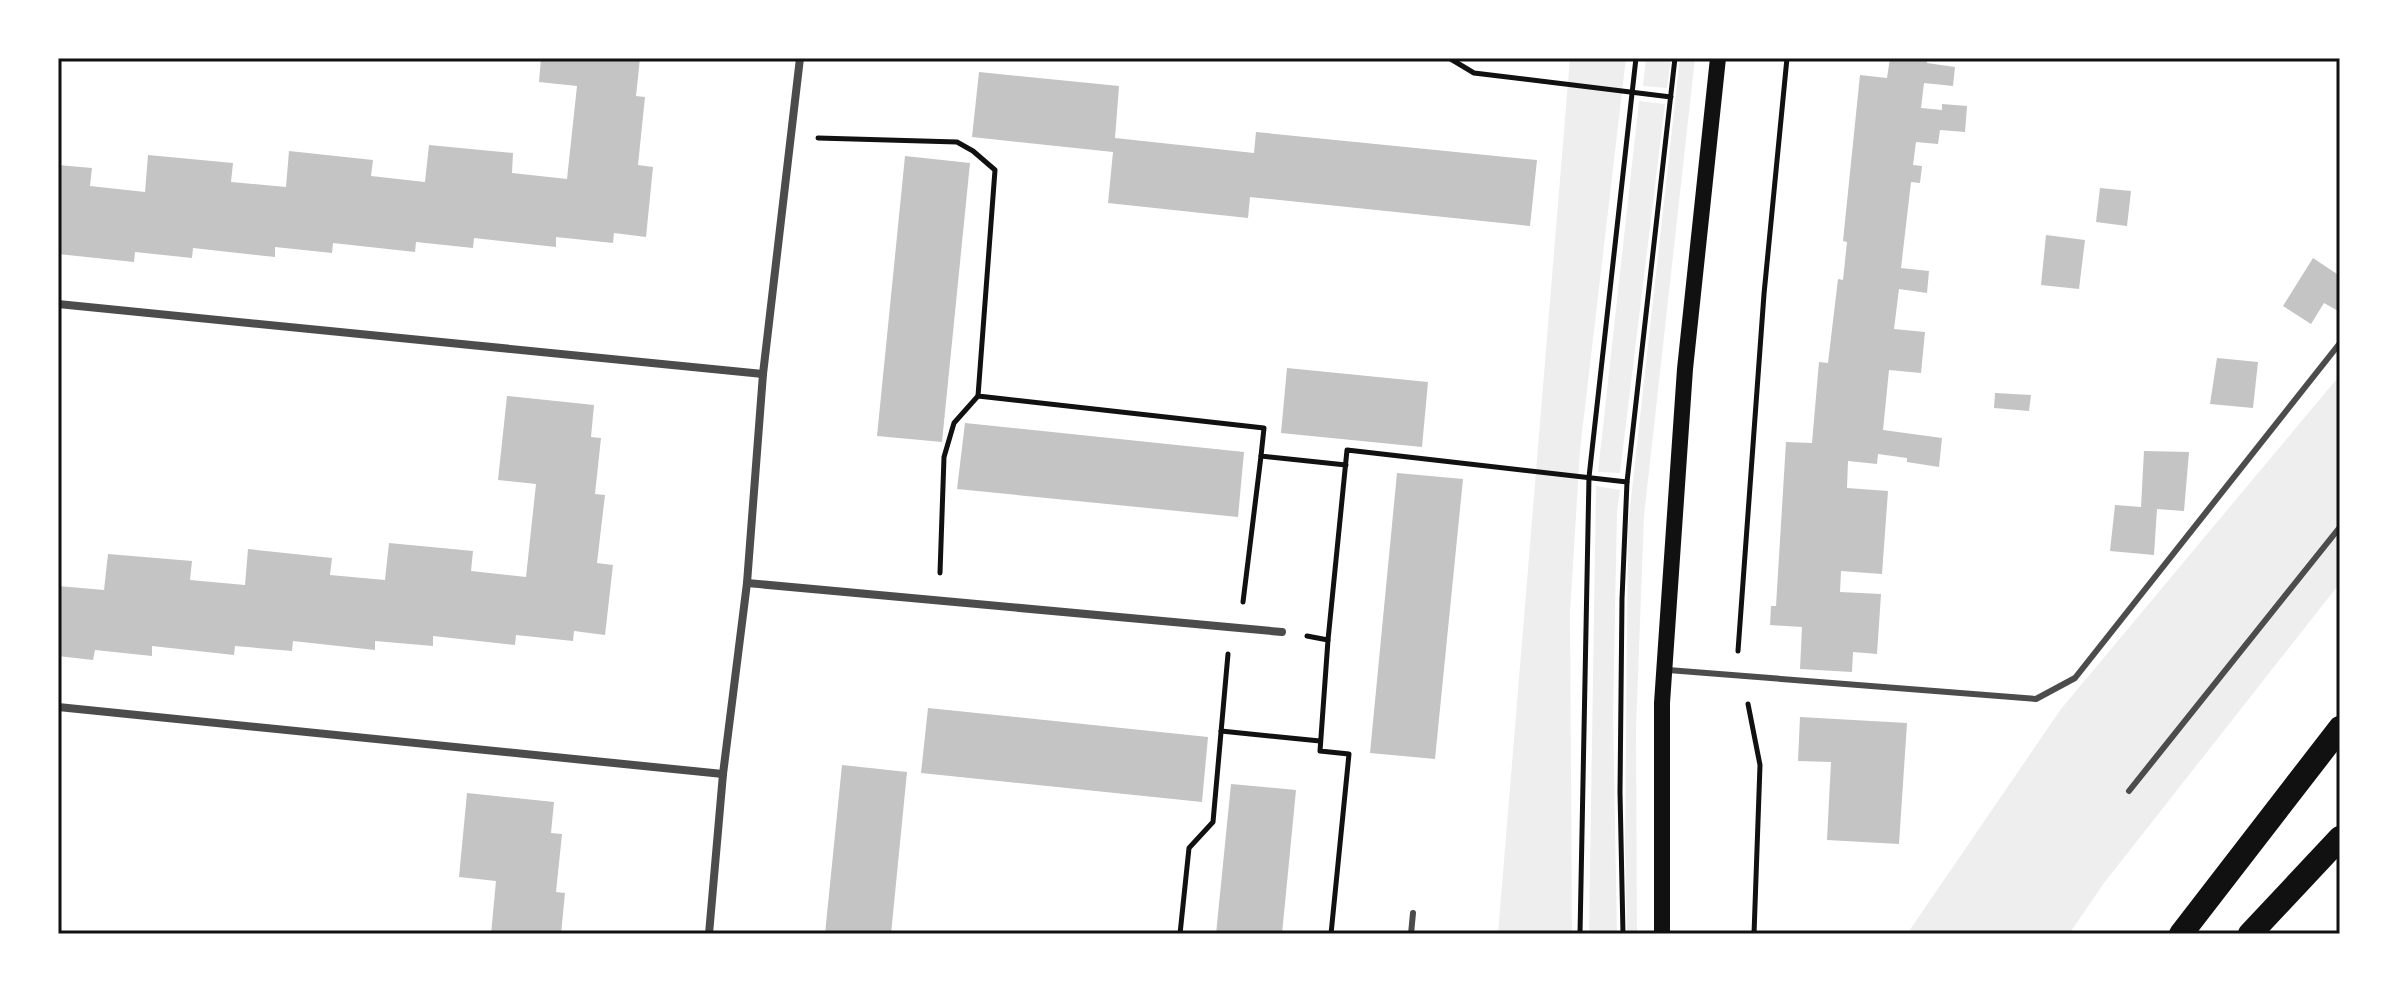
<svg xmlns="http://www.w3.org/2000/svg" width="2398" height="992" viewBox="0 0 2398 992" font-family="Manrope,sans-serif">
<style>
.green{fill:#eee}
.building{fill:#c4c4c4}
.lines{fill:none;stroke-linecap:round;stroke-linejoin:round}
.path{stroke:#111;stroke-width:5}
.service{stroke:#4c4c4c;stroke-width:6}
.minor{stroke:#4c4c4c;stroke-width:8}
.secondary{stroke:#111;stroke-width:16}
.motorway{stroke:#111;stroke-width:24}
.neatline{fill:none;stroke:#111;stroke-width:3}
</style>
<rect width="100%" height="100%" fill="#fff"/>
<g class="green">
<polygon points="1570,58 1626,58 1580,450 1570,613 1572,934 1498,934"/>
<polygon points="1646,58 1671,58 1667,88 1643,86"/>
<polygon points="1680,58 1695,58 1644,516 1636,729 1637,934 1627,934 1625,848 1628,526"/>
<polygon points="1639,101 1665,104 1620,473 1598,472"/>
<polygon points="2340,375 2340,583 2104,883 2069,934 1907,934 2061,709"/>
<polygon points="1596,486 1620,490 1617,512 1613,715 1617,934 1589,934"/>
</g>
<g class="building">
<polygon points="541,58 640,58 636,96 645,97 638,165 653,167 646,237 614,233 613,243 556,237 556,247 474,238 473,248 416,242 415,252 333,243 332,253 275,247 275,257 193,248 192,258 135,252 134,262 58,254 58,165 92,168 90,186 145,192 148,155 233,163 231,182 286,187 289,151 373,160 371,176 425,182 429,145 513,153 512,173 567,179 577,86 539,82"/>
<polygon points="1890,58 1927,58 1927,63 1955,67 1953,86 1924,83 1921,108 1942,110 1942,104 1967,106 1965,132 1940,130 1938,144 1916,142 1913,165 1922,166 1920,183 1911,182 1901,268 1929,271 1927,293 1899,289 1894,329 1925,332 1921,373 1889,370 1883,430 1942,438 1939,467 1907,462 1907,458 1878,454 1877,464 1848,461 1847,488 1888,491 1882,574 1841,571 1840,592 1881,594 1877,654 1853,652 1852,672 1800,669 1802,627 1770,625 1771,606 1776,606 1786,442 1812,443 1819,362 1828,363 1838,279 1843,280 1847,242 1843,241 1860,75 1887,78"/>
<polygon points="979,72 1119,86 1115,138 1254,153 1256,132 1537,160 1530,226 1250,197 1248,218 1108,203 1113,152 972,137"/>
<polygon points="905,156 970,163 942,442 877,436"/>
<polygon points="2100,188 2131,191 2127,226 2096,222"/>
<polygon points="2046,235 2085,240 2079,289 2041,285"/>
<polygon points="2313,258 2340,276 2340,312 2324,303 2311,324 2283,306"/>
<polygon points="2217,358 2258,362 2253,408 2210,404"/>
<polygon points="1287,368 1428,382 1422,447 1281,433"/>
<polygon points="1995,393 2031,395 2029,411 1994,408"/>
<polygon points="507,396 594,405 591,437 601,438 595,494 605,495 597,563 613,565 605,635 574,631 573,641 516,635 515,645 433,636 433,646 375,641 375,650 293,641 292,651 235,646 234,655 152,646 152,656 95,650 93,660 58,656 58,586 104,590 108,554 192,561 190,580 245,585 248,549 332,558 330,575 385,580 389,543 473,551 471,571 526,577 536,484 498,480"/>
<polygon points="965,423 1244,452 1238,517 957,489"/>
<polygon points="2144,451 2189,452 2184,511 2157,509 2154,555 2110,551 2115,505 2141,507"/>
<polygon points="1397,473 1463,479 1435,759 1370,753"/>
<polygon points="928,708 1208,737 1202,802 921,773"/>
<polygon points="1800,717 1907,723 1899,844 1827,840 1831,762 1798,761"/>
<polygon points="842,765 907,772 891,934 825,934"/>
<polygon points="1231,784 1296,790 1282,934 1216,934"/>
<polygon points="467,793 554,802 551,833 562,834 556,892 565,893 561,934 491,934 496,881 459,877"/>
</g>
<g class="lines">
<g class="path">
<polyline points="1449,58 1474,73 1671,97"/>
<polyline points="818,138 957,142 973,151 995,170 978,396 1264,428 1261,456 1346,465"/>
<polyline points="940,573 944,457 954,423 978,396"/>
<polyline points="1243,602 1261,456"/>
<polyline points="1307,636 1328,640 1320,751 1349,754 1331,934"/>
<polyline points="1328,640 1347,450 1627,482"/>
<polyline points="1738,651 1764,294 1787,58"/>
<polyline points="1748,704 1760,765 1754,934"/>
<polyline points="1221,731 1320,741"/>
<polyline points="1180,934 1189,848 1213,822 1228,654"/>
<polyline points="1580,934 1589,477 1636,58"/>
<polyline points="1623,934 1620,792 1622,599 1627,482 1675,58"/>
</g>
<g class="service">
<polyline points="1668,670 2036,699 2075,678 2340,343"/>
<polyline points="2129,791 2340,527"/>
<polyline points="1411,934 1413,913"/>
</g>
<g class="minor">
<polyline points="58,304 763,374"/>
<polyline points="747,583 1282,632"/>
<polyline points="58,707 723,774"/>
<polyline points="709,934 723,774 747,583 763,374 800,58"/>
</g>
<polyline class="secondary" points="1662,934 1662,703 1685,369 1718,58"/>
<g class="motorway">
<polyline points="2181,934 2340,728"/>
<polyline points="2250,934 2340,838"/>
</g>
</g>
<rect width="2398" height="992" fill="none" stroke="#ffffff" stroke-width="120"/>
<rect x="60" y="60" width="2278" height="872" class="neatline"/>
</svg>
